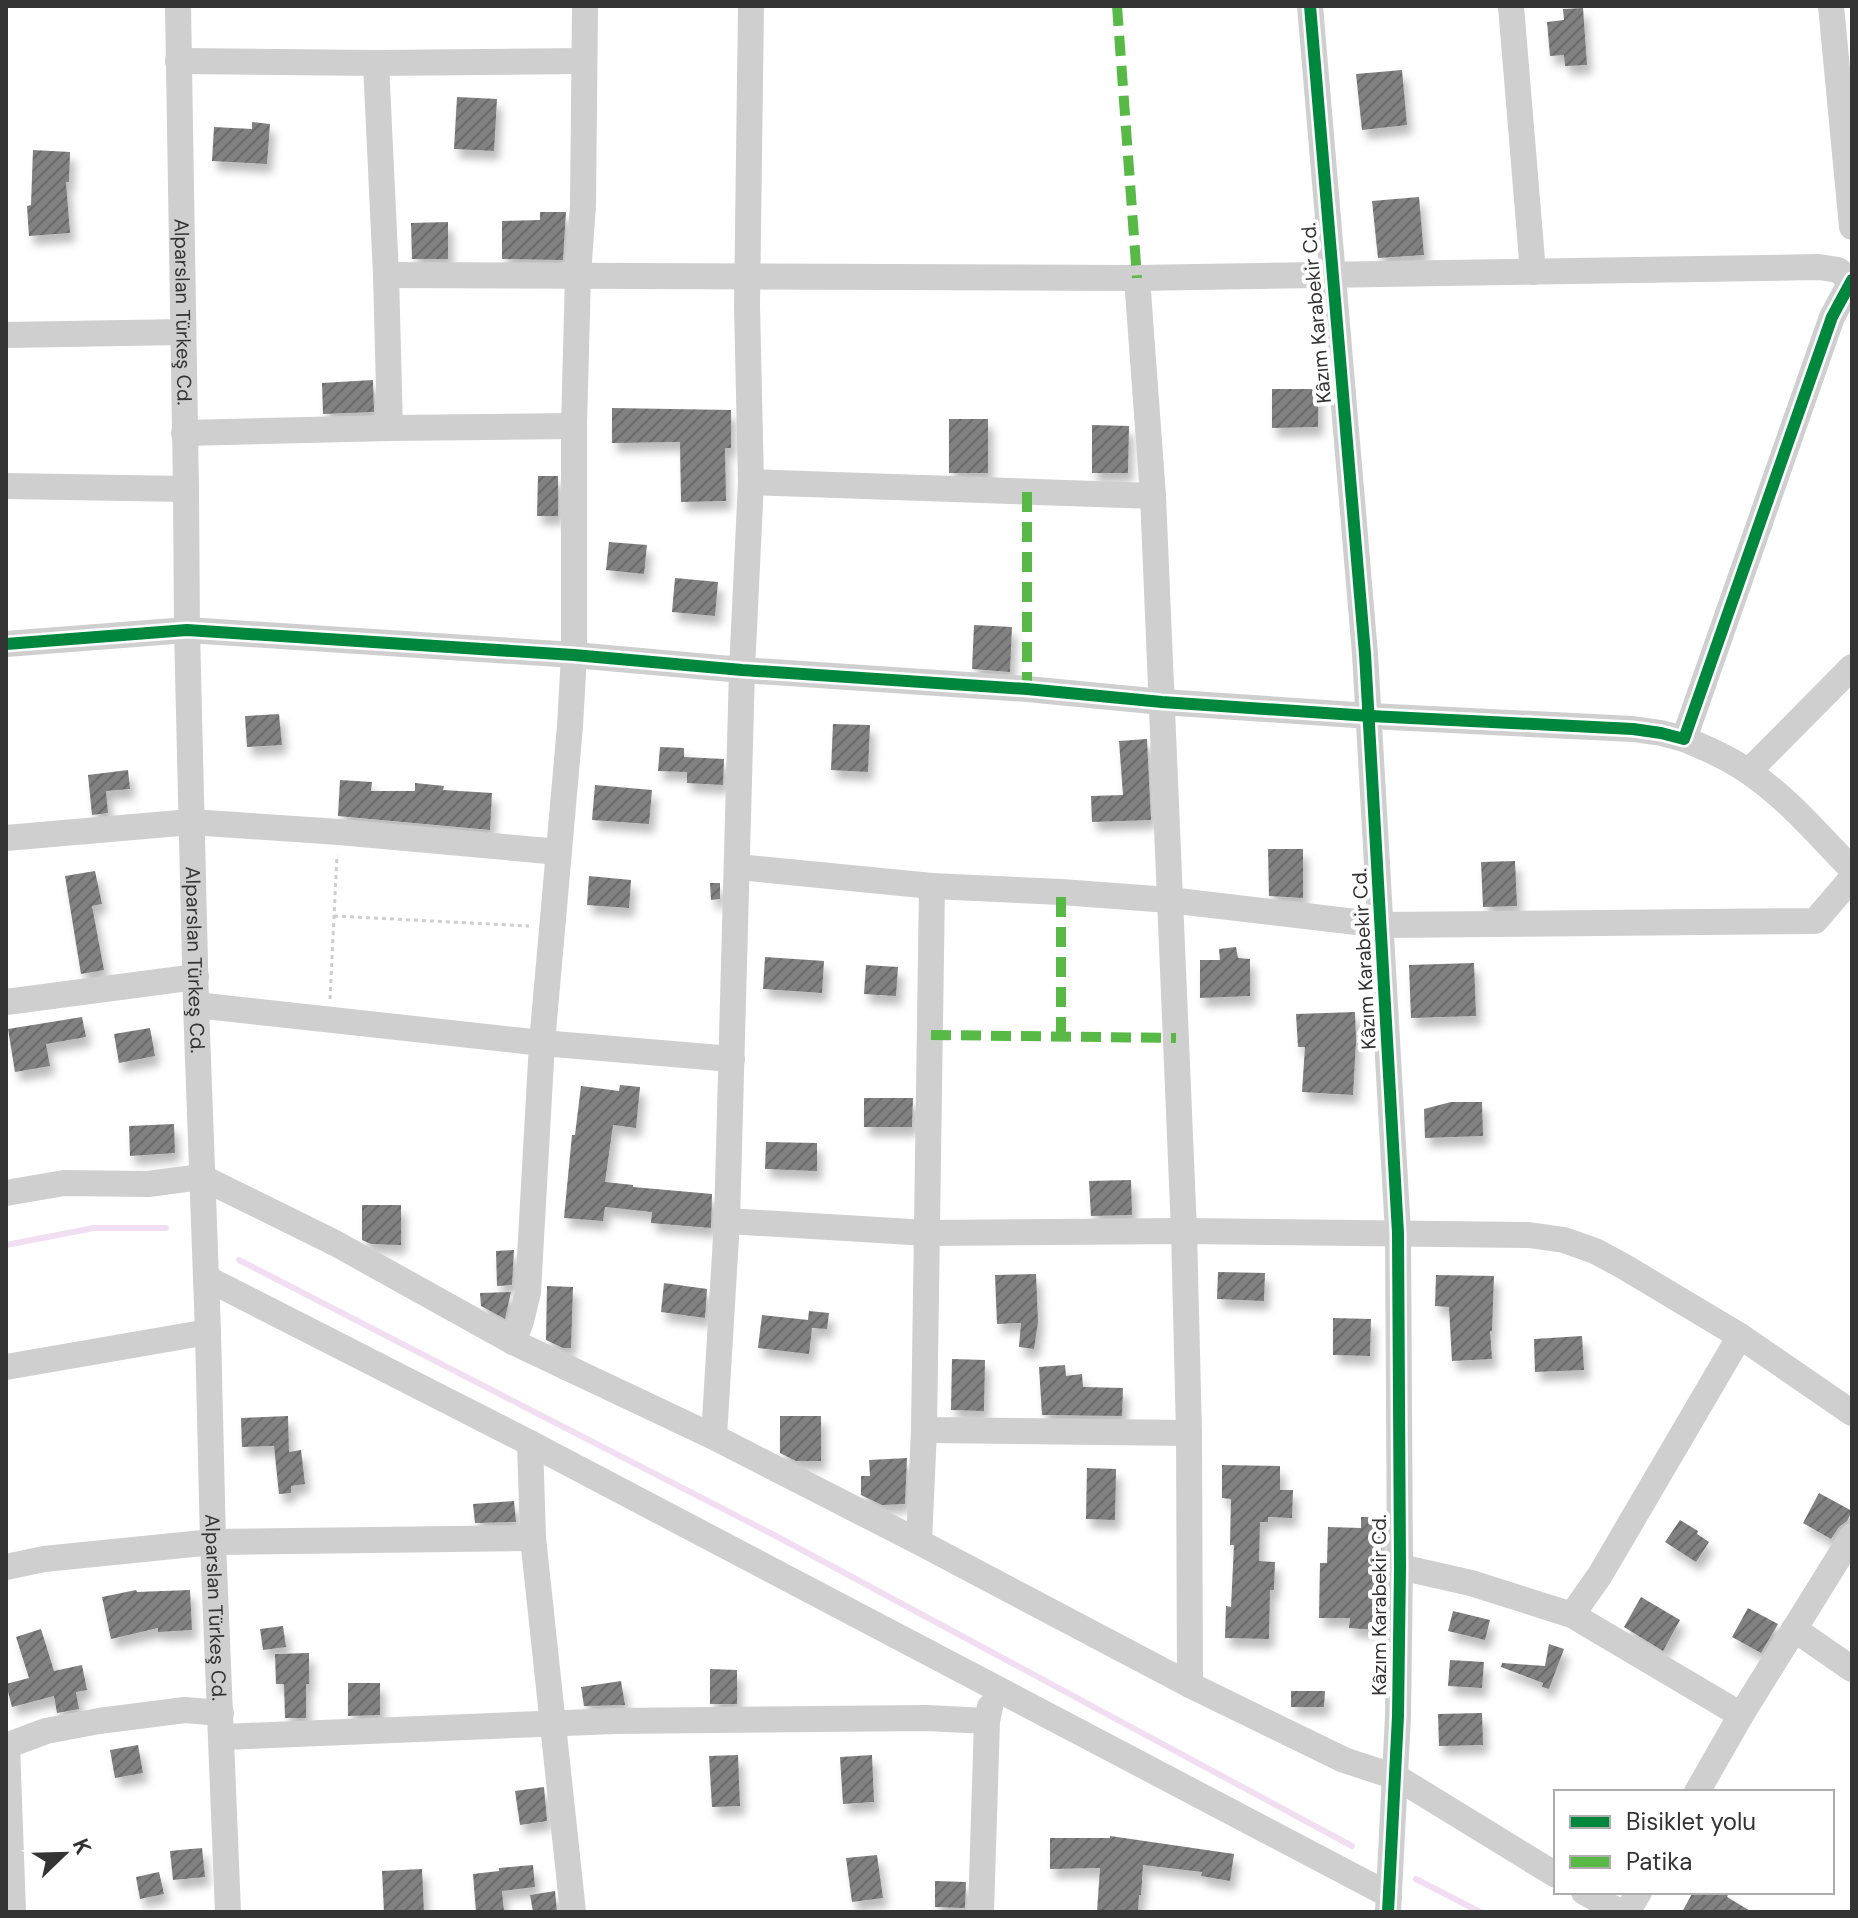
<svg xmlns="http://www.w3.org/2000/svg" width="1858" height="1918" viewBox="0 0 1858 1918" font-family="'DM Sans',sans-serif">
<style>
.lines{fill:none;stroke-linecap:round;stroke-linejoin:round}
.stream{stroke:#f2def2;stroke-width:6}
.building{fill:url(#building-hatch);filter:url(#shadow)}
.path{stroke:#cecece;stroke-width:3;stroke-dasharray:4 4;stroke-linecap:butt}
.minor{stroke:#cfcfcf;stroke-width:26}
.quiet{stroke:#58b947;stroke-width:10;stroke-dasharray:20 10;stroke-linecap:butt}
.cycleway-casing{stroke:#fff;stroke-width:17}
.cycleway{stroke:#00873e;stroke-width:12}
.labels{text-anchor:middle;stroke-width:8;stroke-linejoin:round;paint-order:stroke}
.street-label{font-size:20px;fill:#333;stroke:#fff}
</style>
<defs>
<pattern id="building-hatch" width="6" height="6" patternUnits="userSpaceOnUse" patternTransform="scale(2)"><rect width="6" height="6" fill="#818181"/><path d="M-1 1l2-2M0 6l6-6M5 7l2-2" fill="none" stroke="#6a6a6a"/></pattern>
<filter id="shadow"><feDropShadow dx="5" dy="9" stdDeviation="4" flood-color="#0004"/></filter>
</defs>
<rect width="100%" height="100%" fill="#fff"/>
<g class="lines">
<g class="stream">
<polyline points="6,1245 94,1228 166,1228"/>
<polyline points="239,1260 776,1536 1352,1846"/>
<polyline points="1416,1879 1480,1912"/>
</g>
</g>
<g class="building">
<polygon points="1583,8 1587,65 1565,66 1564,55 1550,56 1547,22 1564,20 1563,9"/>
<polygon points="1402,70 1407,125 1362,130 1356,74"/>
<polygon points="457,97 497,99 494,151 454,149"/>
<polygon points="252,122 270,124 267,164 212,161 214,127 252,129"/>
<polygon points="33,150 70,152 69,182 66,182 70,233 29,236 27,206 31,205"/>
<polygon points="1419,197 1424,255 1378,258 1372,201"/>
<polygon points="540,212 566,212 563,260 502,259 502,221 540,220"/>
<polygon points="448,222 448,259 412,259 411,223"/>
<polygon points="373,380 374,412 323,414 322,383"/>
<polygon points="1272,389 1318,389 1318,427 1272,428"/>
<polygon points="612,408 731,410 731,448 725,448 726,501 681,502 680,442 612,443"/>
<rect x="949" y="419" width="39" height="54"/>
<polygon points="1092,425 1129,426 1128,473 1092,473"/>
<polygon points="538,476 558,476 558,516 537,516"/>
<polygon points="609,542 647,545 644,574 606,570"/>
<polygon points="675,578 718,582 715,616 672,612"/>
<polygon points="974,625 1012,627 1010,672 972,669"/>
<polygon points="279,714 282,745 247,747 245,716"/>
<polygon points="833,724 870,725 868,772 831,770"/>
<polygon points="1147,739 1151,820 1092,822 1091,796 1123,795 1119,741"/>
<polygon points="660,747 684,748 684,757 724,759 723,785 687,783 687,772 658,771"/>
<polygon points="128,770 130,789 106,791 108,813 92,815 88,775"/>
<polygon points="340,780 372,782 371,791 415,791 415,783 444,786 443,790 492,793 490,830 338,816"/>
<polygon points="595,785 652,790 649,824 592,820"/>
<polygon points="1268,849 1303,849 1303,898 1269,896"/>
<polygon points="1515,861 1517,906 1483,907 1481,862"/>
<polygon points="95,871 102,904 92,906 104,970 81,974 65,876"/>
<polygon points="589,876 631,880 629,908 587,905"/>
<polygon points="710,883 720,883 720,899 711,900"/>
<polygon points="1236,947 1238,958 1250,959 1250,996 1200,998 1200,960 1220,960 1219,949"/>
<polygon points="765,957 824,961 822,993 763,989"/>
<polygon points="1474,963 1476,1016 1411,1018 1409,965"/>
<polygon points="866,965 898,967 896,996 864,994"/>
<polygon points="1355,1012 1356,1041 1353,1095 1302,1092 1305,1047 1298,1047 1296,1014"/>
<polygon points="82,1017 86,1037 46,1044 50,1066 15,1072 8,1029"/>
<polygon points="150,1028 155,1056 119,1063 114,1034"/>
<polygon points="620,1085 640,1087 636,1128 613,1125 605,1182 633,1185 633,1187 712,1194 711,1228 651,1223 652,1212 605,1207 603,1221 564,1218 572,1135 575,1135 581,1086 619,1091"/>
<polygon points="864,1098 913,1098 912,1127 864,1127"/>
<polygon points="1451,1102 1482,1102 1483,1136 1425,1138 1424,1109"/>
<polygon points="174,1124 175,1153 130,1156 129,1126"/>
<polygon points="766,1142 817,1143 817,1171 765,1169"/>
<polygon points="1131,1180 1132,1215 1091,1216 1089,1181"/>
<polygon points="362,1205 401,1205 401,1245 371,1244 362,1240"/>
<polygon points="514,1250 512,1285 497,1286 496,1251"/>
<polygon points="1218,1272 1265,1273 1264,1301 1217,1299"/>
<polygon points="1036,1274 1038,1322 1034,1349 1019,1347 1021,1323 997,1324 995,1275"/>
<polygon points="1436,1275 1494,1276 1492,1331 1490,1331 1492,1359 1452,1361 1449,1307 1435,1306"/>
<polygon points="664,1283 707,1289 705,1318 661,1312"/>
<polygon points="547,1286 573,1287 571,1348 563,1348 546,1340"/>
<polygon points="511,1292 505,1319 481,1306 480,1293"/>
<polygon points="809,1311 829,1313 827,1329 812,1328 809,1354 758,1348 762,1315 808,1320"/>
<polygon points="1333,1318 1371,1319 1370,1356 1333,1355"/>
<polygon points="1582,1336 1584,1370 1535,1372 1534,1339"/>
<polygon points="952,1359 985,1360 984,1411 951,1410"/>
<polygon points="1065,1365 1066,1376 1082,1374 1083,1387 1123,1388 1122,1416 1042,1415 1039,1367"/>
<polygon points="288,1416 289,1452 301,1450 305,1484 291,1486 291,1493 279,1494 274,1446 242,1447 241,1418"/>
<polygon points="780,1416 821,1416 821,1461 796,1461 780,1453"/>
<polygon points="907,1458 905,1504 882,1505 861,1495 861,1476 870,1476 869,1460"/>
<polygon points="1222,1465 1280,1466 1280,1490 1293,1490 1292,1518 1268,1517 1268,1522 1260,1522 1259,1561 1275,1562 1274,1590 1270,1590 1269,1639 1225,1638 1226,1606 1231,1607 1234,1545 1230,1545 1231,1499 1222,1498"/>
<polygon points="1087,1468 1116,1469 1115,1520 1086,1519"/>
<polygon points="1819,1493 1852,1511 1847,1521 1839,1527 1831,1539 1803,1523"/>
<polygon points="514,1501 516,1522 475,1523 473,1504"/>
<polygon points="1361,1517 1378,1517 1377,1530 1382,1530 1381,1591 1377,1630 1349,1628 1350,1618 1319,1618 1320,1563 1327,1563 1328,1527 1361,1528"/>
<polygon points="1680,1520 1698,1531 1697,1534 1709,1542 1696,1562 1665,1542"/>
<polygon points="136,1590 137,1592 190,1590 192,1630 158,1632 158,1628 111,1639 102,1597"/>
<polygon points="1641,1597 1680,1620 1663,1651 1624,1627"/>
<polygon points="1748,1608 1778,1624 1761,1653 1732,1637"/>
<polygon points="1453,1611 1490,1620 1485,1640 1448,1631"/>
<polygon points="283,1626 286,1647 263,1650 260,1629"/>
<polygon points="41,1629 54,1671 82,1665 87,1690 76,1692 79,1709 57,1713 54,1696 12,1707 6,1684 29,1678 16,1637"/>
<polygon points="1549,1644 1564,1649 1549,1689 1542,1687 1543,1683 1501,1667 1502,1663 1545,1666"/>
<polygon points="309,1653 309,1684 306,1684 306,1718 285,1718 284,1684 276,1684 275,1654"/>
<polygon points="1450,1660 1484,1662 1482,1688 1448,1686"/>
<polygon points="710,1669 737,1670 737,1704 710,1704"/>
<polygon points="621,1681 625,1705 584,1706 581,1687"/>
<polygon points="348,1683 380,1683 380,1715 348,1716"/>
<polygon points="1291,1691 1325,1691 1324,1707 1291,1707"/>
<polygon points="1482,1713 1483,1745 1439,1746 1438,1714"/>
<polygon points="138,1745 143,1773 115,1778 110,1750"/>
<polygon points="738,1755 740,1806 712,1807 709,1756"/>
<polygon points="872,1755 874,1802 843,1804 840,1757"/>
<polygon points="544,1787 547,1821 520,1825 515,1791"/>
<polygon points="1110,1836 1234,1854 1230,1881 1201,1876 1202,1872 1143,1865 1141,1895 1139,1895 1138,1912 1097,1912 1100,1868 1050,1869 1050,1838 1110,1838"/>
<polygon points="202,1848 205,1877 173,1880 170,1851"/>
<polygon points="877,1855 883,1898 852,1902 846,1858"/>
<polygon points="533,1865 535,1887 502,1891 504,1912 476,1912 473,1874 499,1871 499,1868"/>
<polygon points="422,1869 424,1912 384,1912 382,1871"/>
<polygon points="159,1872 164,1894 140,1899 136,1877"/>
<polygon points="935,1881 966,1882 965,1908 935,1907"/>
<polygon points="555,1891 557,1912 533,1912 530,1895"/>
<polygon points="1693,1892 1729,1892 1727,1897 1752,1912 1682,1912"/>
</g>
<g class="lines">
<g class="path">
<polyline points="334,916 529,926"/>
<polyline points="330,999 337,855"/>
</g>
<g class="minor">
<path id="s1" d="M178 6 186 489 187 630 196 1005 208 1332 213 1542 228 1912"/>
<polyline points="1310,6 1365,654 1398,1233 1400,1567 1398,1716 1388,1912"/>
<polyline points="1511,6 1533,272"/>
<polyline points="1831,6 1852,227"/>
<polyline points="178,61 376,63 583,61"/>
<polyline points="376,63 386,275 390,428"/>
<polyline points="386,275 1137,278 1819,267 1838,270 1852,281"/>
<polyline points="1137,278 1153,496 1184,1231 1189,1433 1190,1685"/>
<polyline points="6,335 183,332"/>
<polyline points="184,433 390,428 574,426"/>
<polyline points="751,482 1153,496"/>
<polyline points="6,486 186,489"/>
<polyline points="6,644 187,630 574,655 742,670 1027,689 1162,702 1370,716 1633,729 1661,733 1684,739 1832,317 1852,280"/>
<path d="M1684 739C1706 748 1727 757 1746 770 1786 796 1818 835 1852 869"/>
<polyline points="1749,771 1852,667"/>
<polyline points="6,838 191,822 339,832 559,852"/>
<polyline points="738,867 932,886 1061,892 1169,900 1382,925 1815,921 1852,878"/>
<polyline points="6,1002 196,977"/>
<polyline points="196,1005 542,1043 732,1059"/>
<polyline points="6,1193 64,1183 148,1184 201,1177 335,1243 513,1342 714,1437 919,1542 1190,1685 1344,1760 1396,1777 1556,1875"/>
<polyline points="727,1221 928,1233 1184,1231 1529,1235 1564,1240 1595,1251 1623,1266 1740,1336 1852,1413"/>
<polyline points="206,1278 530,1443 1389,1895"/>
<polyline points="513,1342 521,1321 528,1292 542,1043 570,726 574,655 574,426 578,275 583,205 585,6"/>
<polyline points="6,1367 208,1332"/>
<polyline points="924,1430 1189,1433"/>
<polyline points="714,1437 727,1221 742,670 751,482 747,306 751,6"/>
<polyline points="530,1443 533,1538 573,1912"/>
<polyline points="919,1542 924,1430 932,886"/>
<polyline points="6,1567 44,1559 213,1542 533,1538"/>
<polyline points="1400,1567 1471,1583 1572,1615 1741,1715"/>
<polyline points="1572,1615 1600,1575 1740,1336"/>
<polyline points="1794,1629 1852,1669"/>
<polyline points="222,1737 615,1721 927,1718 987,1721"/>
<polyline points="7,1745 13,1912"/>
<polyline points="6,1746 46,1731 99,1721 185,1710 221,1713"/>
<polyline points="1697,1792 1741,1715 1852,1536"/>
<polyline points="1584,1892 1620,1912"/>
<polyline points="981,1912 987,1721 990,1707"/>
<polyline points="1627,1912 1639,1892"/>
</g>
<g class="quiet">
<polyline points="1117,6 1137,278"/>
<polyline points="1027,492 1027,689"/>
<polyline points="931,1035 1176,1038"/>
<polyline points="1061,1037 1061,892"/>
</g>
<g class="cycleway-casing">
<g id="cycleway">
<polyline points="1310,6 1365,654 1398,1233 1400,1567 1398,1716 1388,1912"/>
<polyline points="6,644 187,630 574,655 742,670 1027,689 1162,702 1370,716 1633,729 1661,733 1684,739 1832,317 1852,280"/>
</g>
</g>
<use href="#cycleway" class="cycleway"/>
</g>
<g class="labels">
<g class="street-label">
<text dy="7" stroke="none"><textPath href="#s1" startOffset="306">Alparslan Türkeş Cd.</textPath></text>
<text transform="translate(1316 313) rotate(-95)" y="7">Kâzım Karabekir Cd.</text>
<text dy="7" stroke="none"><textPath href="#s1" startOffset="954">Alparslan Türkeş Cd.</textPath></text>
<text transform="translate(1364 959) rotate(-93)" y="7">Kâzım Karabekir Cd.</text>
<text transform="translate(1379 1605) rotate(-90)" y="7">Kâzım Karabekir Cd.</text>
<text dy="7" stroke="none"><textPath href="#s1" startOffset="1602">Alparslan Türkeş Cd.</textPath></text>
</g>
</g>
<rect width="1858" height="1918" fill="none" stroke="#333333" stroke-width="16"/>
<rect x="1554" y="1790" width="280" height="104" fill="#ffffff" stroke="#adadad" stroke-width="2"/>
<rect x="1570" y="1816" width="40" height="12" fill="#00873e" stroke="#adadad" stroke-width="2"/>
<text x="1626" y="1830" font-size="24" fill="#333333">Bisiklet yolu</text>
<rect x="1570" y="1856" width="40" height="12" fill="#58b947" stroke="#adadad" stroke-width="2"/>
<text x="1626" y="1870" font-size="24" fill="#333333">Patika</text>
<g transform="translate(64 1854) rotate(67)" stroke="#ffffff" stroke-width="6" paint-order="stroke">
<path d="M0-6L14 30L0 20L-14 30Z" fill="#333333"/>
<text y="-12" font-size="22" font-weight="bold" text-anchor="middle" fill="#333333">K</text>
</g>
</svg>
